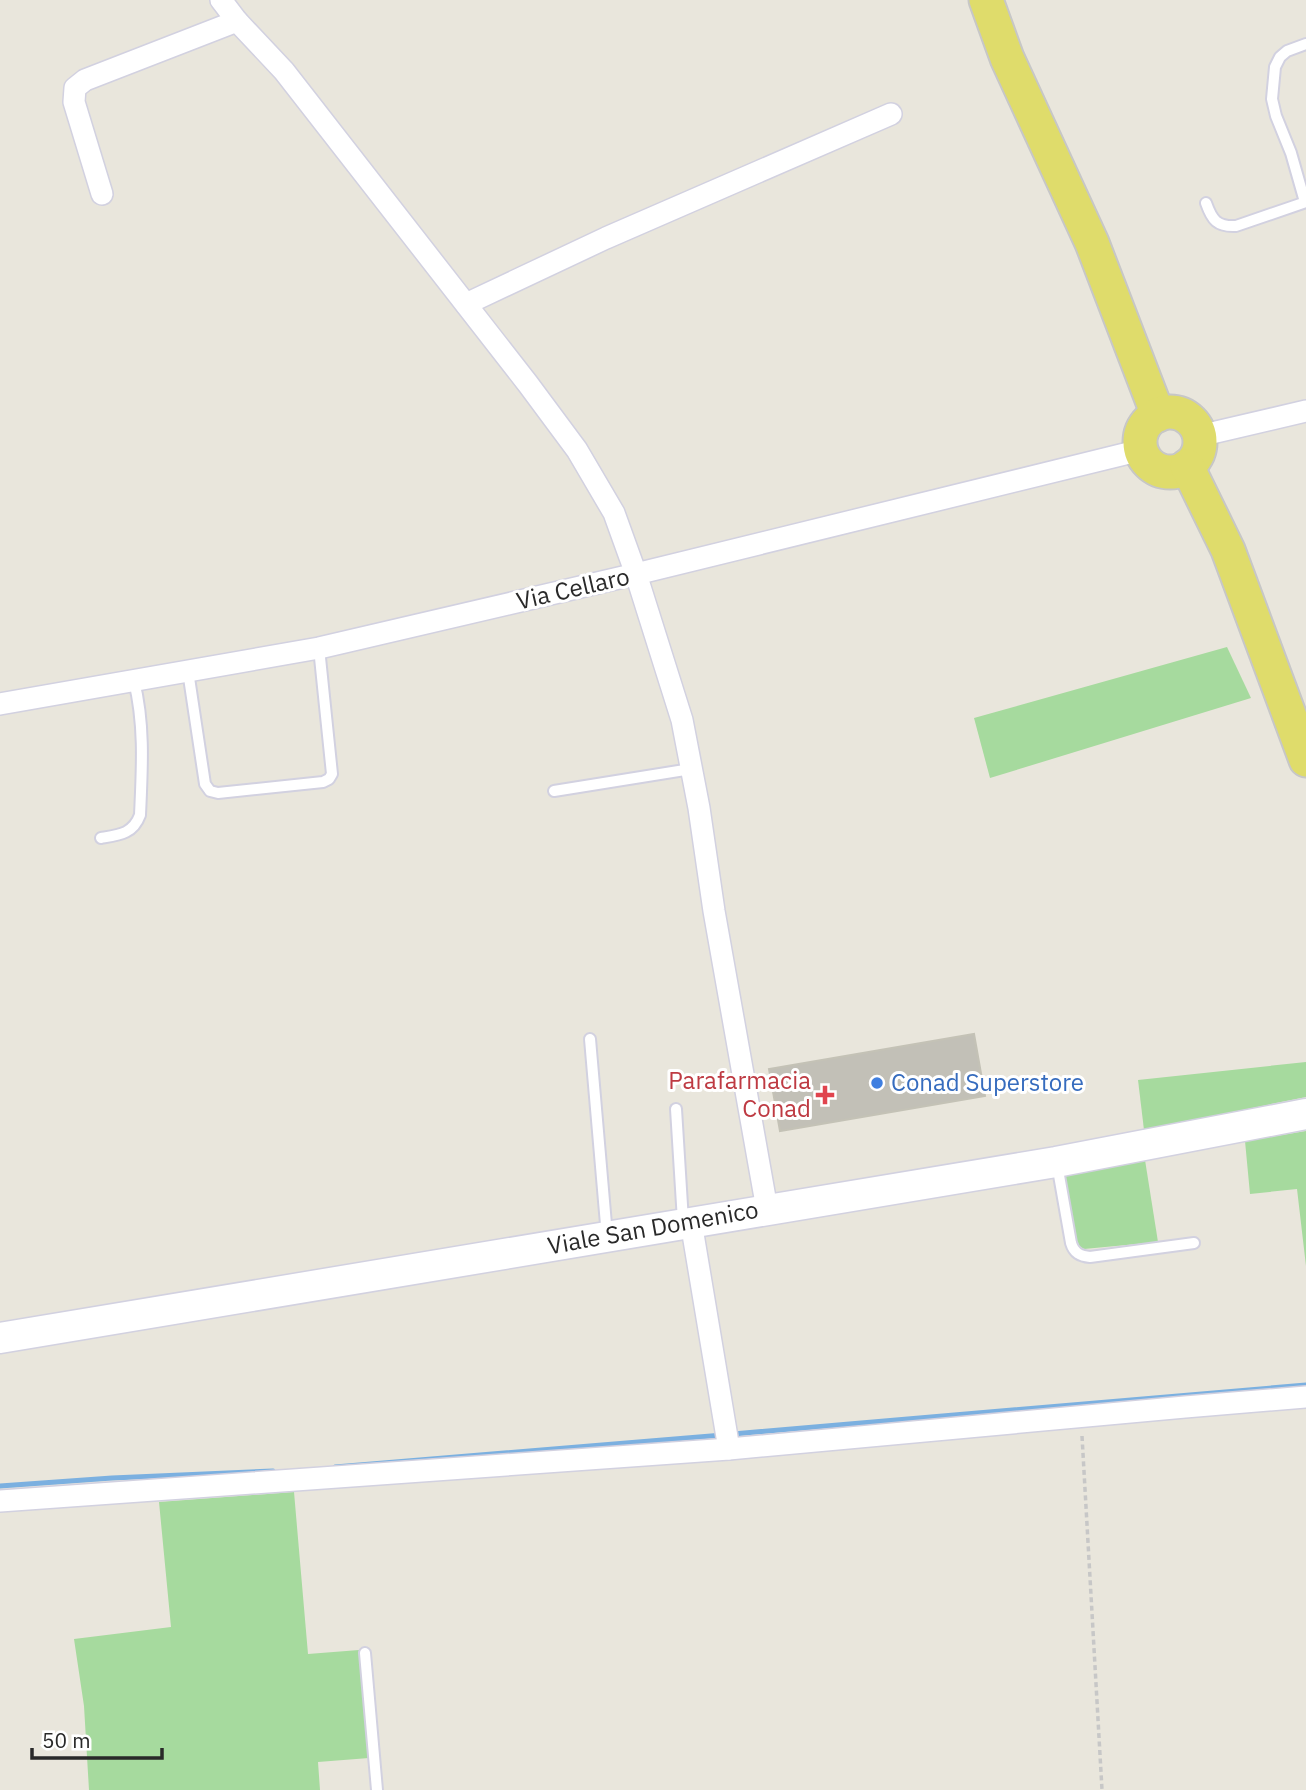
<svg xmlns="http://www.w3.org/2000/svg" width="1306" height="1790" viewBox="0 0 1306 1790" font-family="'IBM Plex Sans',sans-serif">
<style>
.green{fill:#a6da9e}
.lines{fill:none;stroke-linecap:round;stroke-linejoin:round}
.stream{stroke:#7bb0e0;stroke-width:5}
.building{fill:#c2c0b7;stroke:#c4c2b6;stroke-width:2}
.lane-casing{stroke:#d2d1e0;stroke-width:14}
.street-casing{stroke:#d2d1e0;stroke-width:24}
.secondary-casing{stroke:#d2d1e0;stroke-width:33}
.primary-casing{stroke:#c7c7c7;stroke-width:37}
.path{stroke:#c7c7c7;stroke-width:3.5;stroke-dasharray:5 3.5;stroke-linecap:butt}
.lane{stroke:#fff;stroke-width:10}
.street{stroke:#fff;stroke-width:21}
.secondary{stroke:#fff;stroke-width:30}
.primary{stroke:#dfdc6b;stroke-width:33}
.shop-dot{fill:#3f7fe0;stroke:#fff;stroke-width:2.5}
.health-dot{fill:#e0444e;stroke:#fff;stroke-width:2.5}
.labels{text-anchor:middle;stroke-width:6;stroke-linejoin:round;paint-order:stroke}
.street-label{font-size:24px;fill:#292929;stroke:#fff}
.health-label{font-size:24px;fill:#be3a42;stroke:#fff;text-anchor:end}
.shop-label{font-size:24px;fill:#366cbe;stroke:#fff;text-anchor:start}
</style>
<rect width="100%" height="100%" fill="#e9e6dc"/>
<g class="green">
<polygon points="1227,647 1251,698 990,778 974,718"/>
<polygon points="1306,1062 1306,1097 1144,1130 1138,1080"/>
<polygon points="1306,1131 1306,1266 1297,1189 1250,1194 1245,1141"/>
<polygon points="1145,1160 1158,1242 1084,1249 1079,1246 1076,1239 1064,1173"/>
<polygon points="294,1492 308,1654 359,1650 369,1758 318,1762 320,1790 89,1790 84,1706 74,1639 171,1627 159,1502"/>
</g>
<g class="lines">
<g class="stream">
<polyline points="733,1434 1306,1385"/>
<polyline points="335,1467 723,1435"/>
<polyline points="0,1486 112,1478 273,1471"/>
</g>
</g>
<polygon class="building" points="974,1034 985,1096 780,1131 769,1069"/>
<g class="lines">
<g class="lane-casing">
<g id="lane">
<polyline points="1305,202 1291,153 1276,116 1272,99 1275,67 1280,57 1287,51 1306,44"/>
<path d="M1206 203C1212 220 1217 227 1236 226L1306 202"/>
<polyline points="188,671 205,784 210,791 218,793 323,782 329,779 332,774 319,648"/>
<polyline points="554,791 691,769"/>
<path d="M101 838C119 835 133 834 140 815 142 770 145 725 134 681"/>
<polyline points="590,1039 607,1236"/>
<polyline points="676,1109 683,1221"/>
<path d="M1057 1164 1071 1243C1074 1253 1080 1256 1090 1257L1194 1243"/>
<polyline points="365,1653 377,1790"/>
</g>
</g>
<g class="street-casing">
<g id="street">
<polyline points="221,0 237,21 284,71 528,384 577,450 614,513 636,574 682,720 699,808 714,911 767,1209"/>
<polyline points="102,194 74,102 75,88 85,80 237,21"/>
<polyline points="466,304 606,238 891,114"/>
<polyline points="1199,436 1306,411"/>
<polyline points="0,704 319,648 636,574 1141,450"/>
<polyline points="691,1222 729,1449"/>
<polyline points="0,1501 729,1449 1185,1407 1306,1397"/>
</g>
</g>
<g class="secondary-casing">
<polyline id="secondary" points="0,1338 1056,1162 1306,1114"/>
</g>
<g class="primary-casing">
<g id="primary">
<polyline points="986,0 1007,58 1092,243 1158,415"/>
<circle cx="1170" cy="442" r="30"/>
<polyline points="1187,466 1228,550 1306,760"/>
</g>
</g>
<polyline class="path" points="1082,1436 1102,1790"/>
<use href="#lane" class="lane"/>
<use href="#street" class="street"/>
<use href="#secondary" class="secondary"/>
<use href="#primary" class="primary"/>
</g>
<circle class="shop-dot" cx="877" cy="1083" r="7"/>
<path class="health-dot" d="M821.5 1084.5h7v7h7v7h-7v7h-7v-7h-7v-7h7z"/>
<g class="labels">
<g class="street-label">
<text transform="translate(573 589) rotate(-13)" y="8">Via Cellaro</text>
<text transform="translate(653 1228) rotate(-10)" y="8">Viale San Domenico</text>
</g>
<g class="health-label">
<text x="811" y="1089">Parafarmacia<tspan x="811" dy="28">Conad</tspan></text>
</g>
<g class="shop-label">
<text x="891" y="1091">Conad Superstore</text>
</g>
</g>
<path d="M32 1748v10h130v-10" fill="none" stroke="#292929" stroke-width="3.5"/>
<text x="42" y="1748" font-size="21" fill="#292929" stroke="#ffffff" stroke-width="5" paint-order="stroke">50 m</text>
</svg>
